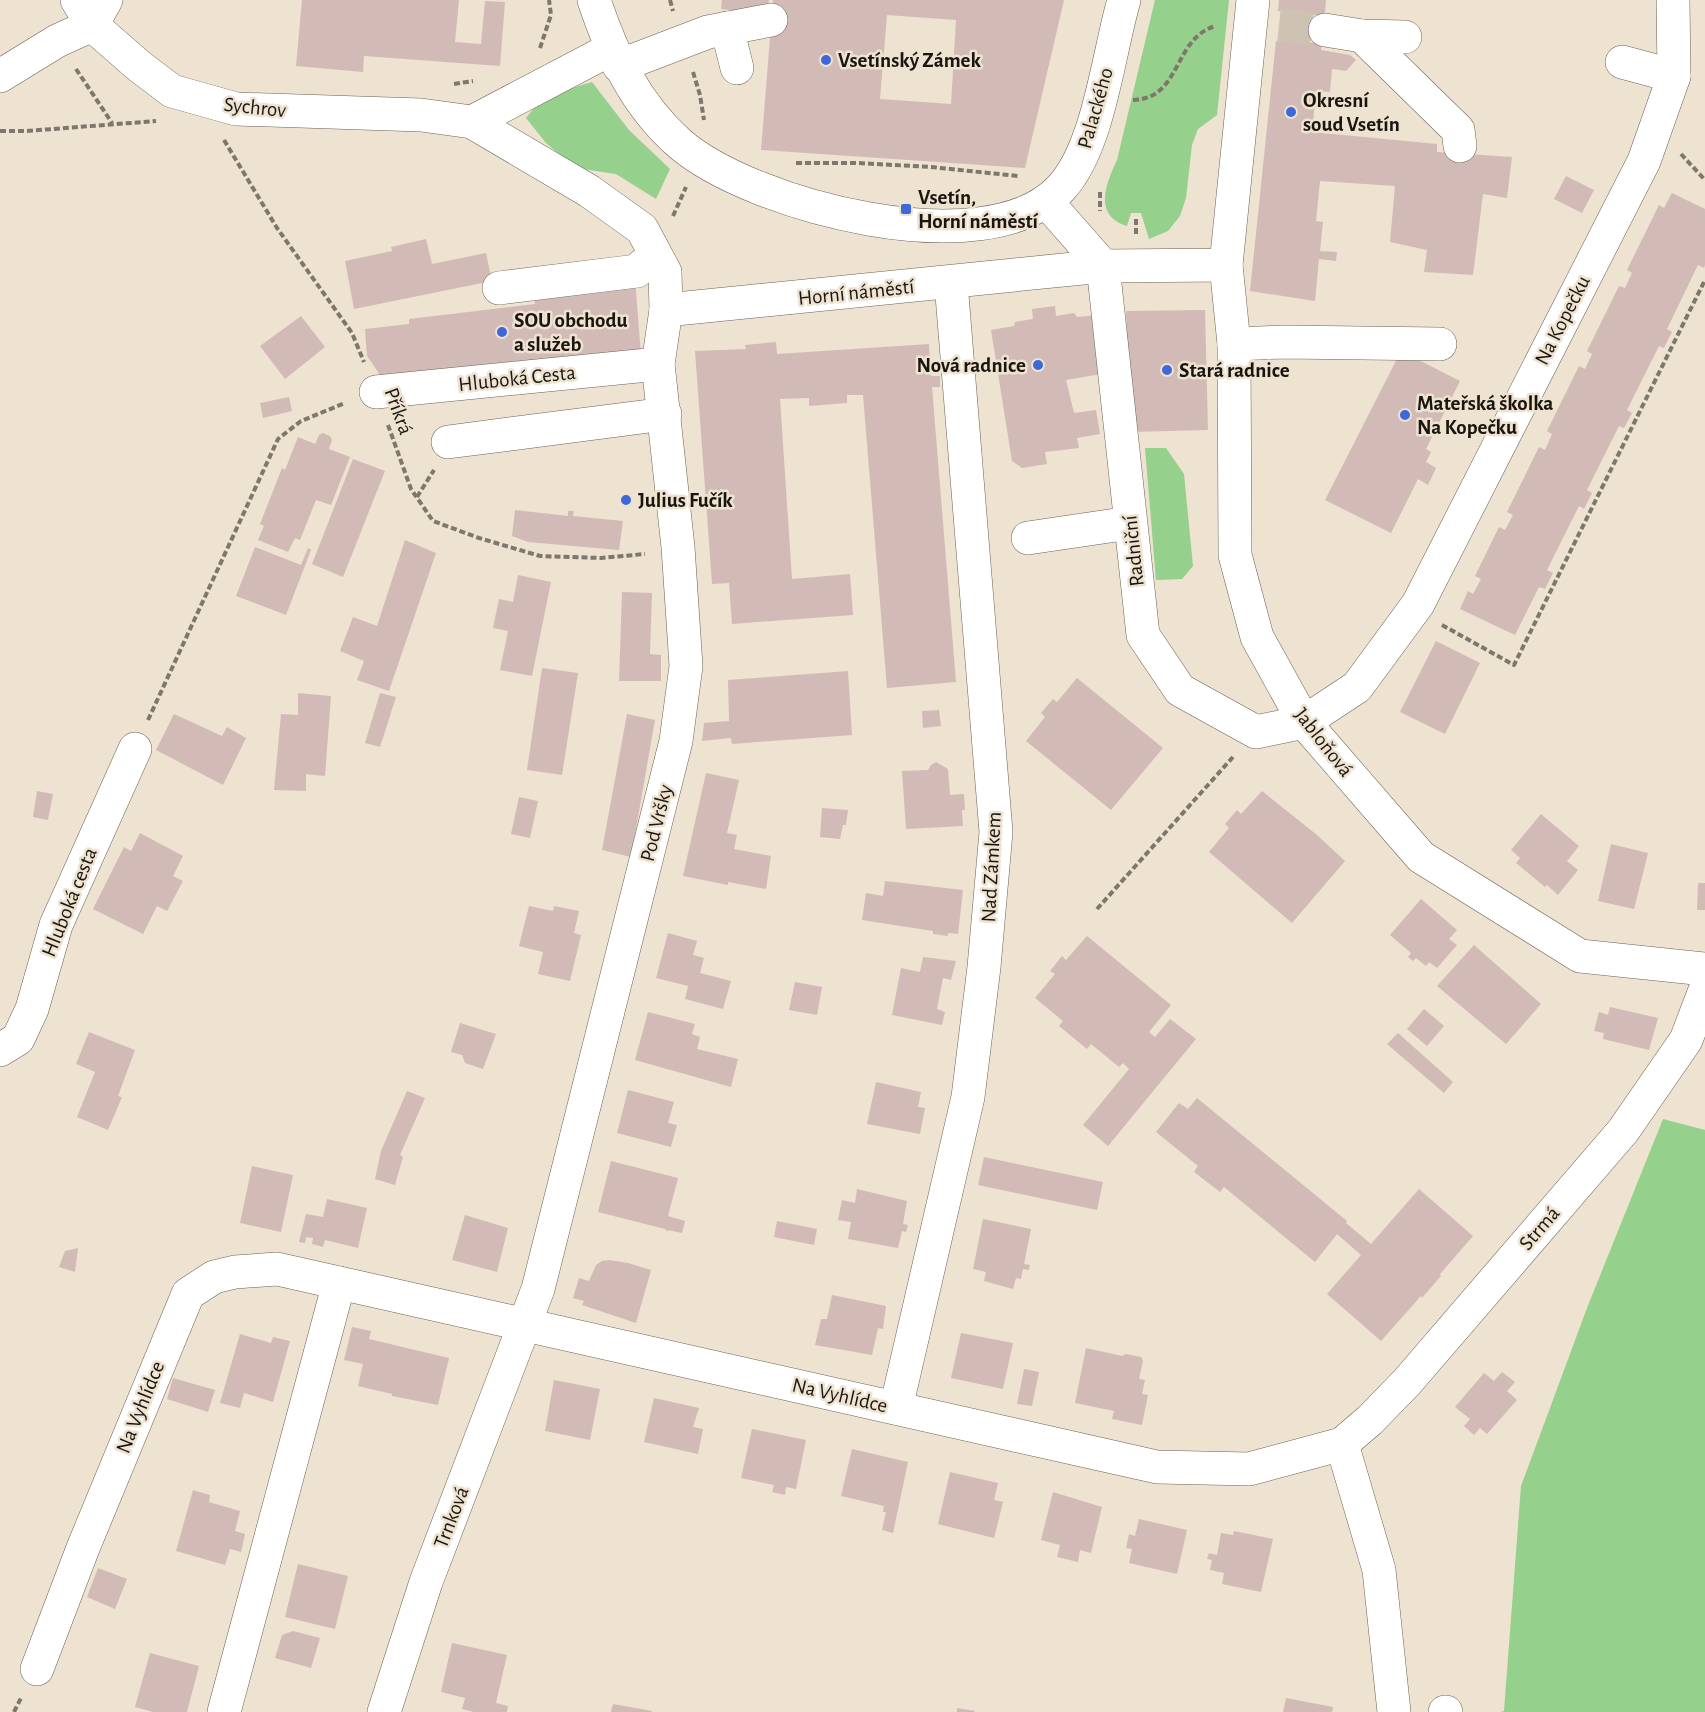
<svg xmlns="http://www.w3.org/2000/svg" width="1705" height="1712" viewBox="0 0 1705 1712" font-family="'Alegreya Sans',sans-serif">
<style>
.green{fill:#95d18c}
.building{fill:#d2bbb6;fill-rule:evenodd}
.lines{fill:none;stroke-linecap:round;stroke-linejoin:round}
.minor-tunnel{stroke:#cec3b3;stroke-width:33;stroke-dasharray:33 16;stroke-linecap:butt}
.minor-casing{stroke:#6c6252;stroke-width:34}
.path{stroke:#7f776b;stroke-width:4;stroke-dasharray:6 3;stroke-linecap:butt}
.minor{stroke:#fff;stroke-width:33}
.poi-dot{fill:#3e68d9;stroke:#eee2d0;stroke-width:2}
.labels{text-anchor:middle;stroke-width:5;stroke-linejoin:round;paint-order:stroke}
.poi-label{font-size:21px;font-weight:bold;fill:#1a150f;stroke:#eee2d0;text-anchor:start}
.street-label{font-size:21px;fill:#1a150f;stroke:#eee2d0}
</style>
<rect width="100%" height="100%" fill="#eee2d0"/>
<g class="green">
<path d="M1155 0H1229L1217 115 1198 129 1192 145 1186 198 1180 216 1168 231 1149 239 1141 213H1131L1127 226C1093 215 1106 184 1117 160Z"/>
<polygon points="592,82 629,130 670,169 656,199 616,174 576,168 546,143 526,118 543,97"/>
<polygon points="1145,448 1166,448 1184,474 1193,566 1182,579 1156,580"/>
<polygon points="1663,1119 1705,1130 1705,1712 1501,1712 1504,1711 1521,1486 1587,1308"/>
</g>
<g class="building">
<polygon points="302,0 459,0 455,42 481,44 485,1 505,2 500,66 364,56 363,72 296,66"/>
<polygon points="722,0 769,0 767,15 721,9"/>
<path d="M773 0H1064L1025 168 761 150ZM887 15 956 20 951 104 880 99Z"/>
<polygon points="1279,0 1326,0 1325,13 1323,16 1278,11"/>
<polygon points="1276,41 1322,43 1321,50 1350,55 1356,60 1346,71 1332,69 1330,92 1316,91 1312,132 1437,144 1437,152 1512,157 1507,198 1483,194 1473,275 1424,272 1427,250 1390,242 1395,186 1320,181 1316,221 1323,222 1320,251 1337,252 1336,261 1319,259 1315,301 1250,291"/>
<polygon points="1566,176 1594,190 1582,213 1554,199"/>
<polygon points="1672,193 1705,209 1705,265 1704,268 1698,265 1667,329 1672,332 1664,348 1659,346 1627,410 1632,413 1624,428 1619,426 1587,490 1592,493 1584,509 1579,506 1547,570 1553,573 1545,589 1539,587 1515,635 1460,609 1468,591 1473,594 1481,579 1475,576 1499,527 1505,530 1513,515 1507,512 1539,447 1545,450 1552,434 1547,431 1579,366 1585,369 1592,354 1587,351 1619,286 1625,288 1632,273 1627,270 1659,205 1664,208"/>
<polygon points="426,239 432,264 486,253 492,281 354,309 345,261 392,251 391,247"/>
<polygon points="635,279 641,355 385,382 367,356 365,329 409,324 409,319 535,304 533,291"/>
<polygon points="1055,306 1056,316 1074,313 1077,317 1099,315 1107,373 1066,380 1074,413 1096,410 1100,434 1077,438 1079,448 1045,452 1047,464 1022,468 1012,461 991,330 1014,326 1015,322 1033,319 1032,309"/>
<polygon points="1205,310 1208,430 1130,432 1126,311"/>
<polygon points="301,316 325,347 285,379 260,346"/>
<polygon points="776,342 777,354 929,344 931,376 940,376 940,387 932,387 956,682 887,688 863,395 847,395 847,403 809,406 809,398 780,399 792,579 850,574 853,615 732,624 729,583 712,584 695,351 746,349 745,345"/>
<polygon points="1401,351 1460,381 1426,449 1431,452 1426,462 1436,468 1428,485 1418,479 1391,533 1325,500"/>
<polygon points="289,397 292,411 263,418 260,403"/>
<polygon points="323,433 330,436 332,440 329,449 350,457 331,505 316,500 300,540 295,538 288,552 258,540 264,526 260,524 282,468 285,470 298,437 315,444 319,435"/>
<polygon points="353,459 385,471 343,577 312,564"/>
<polygon points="515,510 568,516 568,511 574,511 573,516 623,521 619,550 528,542 512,536"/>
<polygon points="405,540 436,553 389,691 357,680 364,661 340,651 353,617 377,626"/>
<polygon points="255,547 301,565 308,548 311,550 286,615 236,596"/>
<polygon points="518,575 551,582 532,676 500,670 508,631 493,628 499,599 513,602"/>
<polygon points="622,592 652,593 650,654 661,655 661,681 619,681"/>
<polygon points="1436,641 1480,663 1445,734 1400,712"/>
<polygon points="542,668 578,673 562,775 527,770"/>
<polygon points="848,671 852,735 732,744 731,738 702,741 704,723 729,721 728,680"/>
<polygon points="1077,678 1163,748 1111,810 1026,741 1045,717 1041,713 1053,699 1057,702"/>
<polygon points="298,693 331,696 325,776 306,774 306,791 274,790 281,714 298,715"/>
<polygon points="380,693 396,697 380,747 365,743"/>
<polygon points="939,710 941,726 923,728 922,711"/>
<polygon points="174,714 222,736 227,727 246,738 223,785 156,750"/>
<polygon points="627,714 655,720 631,857 602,850"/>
<polygon points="936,762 948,769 950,795 964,794 965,810 962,810 963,826 906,829 902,771 928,770 931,765"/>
<polygon points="706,773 739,780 727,833 737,835 734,849 771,856 766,889 728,882 728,885 683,876"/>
<polygon points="37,791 53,794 48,820 33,817"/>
<polygon points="1262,791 1317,835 1345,861 1292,923 1209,852 1229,828 1225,824 1237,810 1241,814"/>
<polygon points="519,797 538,801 530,838 511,834"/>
<polygon points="822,808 848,810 846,825 843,825 840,839 820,837"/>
<polygon points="1541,814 1579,846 1567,861 1578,870 1558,895 1547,885 1545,887 1516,863 1520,858 1511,850"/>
<polygon points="140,833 183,856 173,876 183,881 167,911 157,906 143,934 93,909 124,847 131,851"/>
<polygon points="1611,844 1648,853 1634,909 1598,901"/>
<polygon points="885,881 963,890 958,934 948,933 948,936 933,934 933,931 862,920 866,893 883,896"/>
<polygon points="1698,883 1705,883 1705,910 1697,910"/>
<polygon points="1421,899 1457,930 1449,939 1457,945 1437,968 1429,962 1426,966 1416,958 1413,961 1408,957 1411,953 1390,935"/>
<polygon points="529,906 553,911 554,906 579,911 574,933 581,935 570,981 538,974 543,952 519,946"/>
<polygon points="668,933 697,941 693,955 704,958 700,973 731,981 723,1009 685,999 688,986 656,978"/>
<polygon points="1087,936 1171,1005 1149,1032 1155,1037 1170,1019 1196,1039 1108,1146 1083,1125 1129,1069 1123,1063 1119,1067 1091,1044 1087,1049 1059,1026 1063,1021 1035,998 1055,974 1050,971 1062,956 1066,960"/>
<polygon points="1474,945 1541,1004 1506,1044 1437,986"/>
<polygon points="923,957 956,961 951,980 943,978 937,1009 945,1012 942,1025 892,1015 901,968 920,972"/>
<polygon points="795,982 822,987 817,1015 789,1010"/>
<polygon points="1610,1007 1658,1018 1649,1050 1603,1039 1604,1033 1594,1031 1599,1012 1608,1015"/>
<polygon points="1424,1009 1444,1026 1427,1046 1407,1029"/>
<polygon points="648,1012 695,1024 692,1034 700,1037 697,1049 738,1059 731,1087 635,1060"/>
<polygon points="460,1023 496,1034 483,1069 465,1063 462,1055 451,1052"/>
<polygon points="89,1032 135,1050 118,1096 122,1097 108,1130 77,1117 95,1072 76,1064"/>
<polygon points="1398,1033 1453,1082 1444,1093 1387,1044"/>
<polygon points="876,1082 921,1092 918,1107 925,1108 920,1134 867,1124"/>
<polygon points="628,1090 674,1102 668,1123 677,1125 671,1147 617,1133"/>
<polygon points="407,1091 425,1098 400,1155 403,1157 395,1185 375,1179 381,1151"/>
<polygon points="1197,1098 1347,1221 1346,1223 1371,1244 1419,1189 1473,1236 1440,1274 1441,1276 1422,1298 1421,1296 1381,1341 1327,1294 1361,1255 1337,1234 1315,1262 1224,1187 1220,1192 1194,1172 1198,1166 1156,1132 1179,1103 1188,1109"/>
<polygon points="984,1157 1103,1182 1097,1210 978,1185"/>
<polygon points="611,1161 678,1178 668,1216 685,1221 682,1233 668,1230 668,1232 665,1229 598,1212"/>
<polygon points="252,1166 293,1175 281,1232 240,1223"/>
<polygon points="857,1189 907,1201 903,1224 908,1225 906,1232 902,1231 898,1248 848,1239 851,1222 838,1220 842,1200 855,1203"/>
<polygon points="327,1199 367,1208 358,1248 325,1240 323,1247 312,1244 313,1238 306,1237 305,1243 299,1242 306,1214 323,1217"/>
<polygon points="465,1215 508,1228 497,1272 452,1260"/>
<polygon points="983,1219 1031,1229 1024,1264 1030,1265 1029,1270 1023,1269 1021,1279 1016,1278 1013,1289 984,1281 986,1272 973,1269"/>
<polygon points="777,1221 817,1229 814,1245 774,1237"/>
<polygon points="78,1248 75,1272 59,1267 65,1251"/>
<polygon points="609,1260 628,1263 651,1270 636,1323 582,1305 584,1301 573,1298 579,1278 589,1281 596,1265 602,1261"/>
<polygon points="832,1295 886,1306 883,1329 878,1328 872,1355 815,1345 821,1319 827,1319"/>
<polygon points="352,1327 371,1331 369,1339 449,1358 438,1405 392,1396 392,1394 358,1386 363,1364 344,1360"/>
<polygon points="961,1333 1013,1343 1003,1389 951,1378"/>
<polygon points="240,1334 271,1343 273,1337 290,1341 273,1402 244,1393 240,1408 220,1403"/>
<polygon points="1086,1348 1122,1356 1126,1354 1141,1357 1143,1361 1139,1379 1145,1380 1142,1394 1148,1395 1142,1425 1112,1419 1114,1411 1075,1403"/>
<polygon points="1024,1369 1039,1372 1032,1406 1017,1404"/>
<polygon points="1502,1372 1515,1382 1507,1391 1517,1400 1487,1434 1480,1428 1474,1435 1464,1426 1470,1419 1455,1407 1484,1373 1494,1381"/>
<polygon points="173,1378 215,1390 208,1412 167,1399"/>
<polygon points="554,1380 600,1389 590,1440 545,1431"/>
<polygon points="654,1398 699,1408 693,1427 703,1429 698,1454 644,1442"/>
<polygon points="752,1429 806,1440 796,1489 786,1487 785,1495 772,1492 774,1485 741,1478"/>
<polygon points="852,1449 908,1462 893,1533 882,1530 886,1512 883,1512 884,1506 841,1496"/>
<polygon points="950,1472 998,1483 994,1500 1003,1502 994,1538 938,1524"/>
<polygon points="193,1490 210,1495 209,1502 240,1511 235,1531 245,1534 241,1552 230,1549 225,1565 176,1551"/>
<polygon points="1053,1492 1102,1507 1091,1553 1080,1550 1078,1562 1057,1557 1060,1545 1041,1540"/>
<polygon points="1139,1519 1187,1530 1177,1574 1129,1563 1132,1549 1126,1548 1129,1534 1135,1536"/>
<polygon points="1234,1531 1273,1539 1261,1592 1222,1584 1224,1573 1210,1570 1212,1560 1207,1559 1209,1553 1217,1555 1221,1533 1233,1535"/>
<polygon points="298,1564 348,1576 335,1629 285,1617"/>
<polygon points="98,1568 127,1579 115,1609 87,1597"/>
<polygon points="293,1631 320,1638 311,1668 275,1658 282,1635"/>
<polygon points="452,1643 507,1655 496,1703 508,1706 507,1712 474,1712 462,1709 465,1698 441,1692"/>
<polygon points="150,1653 199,1666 187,1712 153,1712 135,1707"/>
<polygon points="1286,1698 1333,1707 1332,1712 1283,1712"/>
<polygon points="613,1704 652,1711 652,1712 611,1712"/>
<polygon points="957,1708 975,1711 974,1712 957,1712"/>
</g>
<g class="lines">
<polyline class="minor-tunnel" points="1279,25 1325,30"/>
<g class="minor-casing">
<g id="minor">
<polyline points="106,0 92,25 139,66 172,91 236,109 421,115 472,122"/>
<path d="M594 0C612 54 635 104 679 143 751 206 988 268 1061 188 1099 147 1108 55 1124 0"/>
<polyline points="727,28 737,68"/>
<polyline points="1325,30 1362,36 1405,37"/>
<polyline points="1362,36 1458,130 1460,146"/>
<polyline points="611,49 472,122 589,191 642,229 665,272 666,310 1103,266 1226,265 1253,0"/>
<polyline points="1622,62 1674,76"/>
<polyline points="619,66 708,32 771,20"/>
<polyline points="0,76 57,41 92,25 77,0"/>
<polyline points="1046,201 1103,266"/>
<polyline points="1226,265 1234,344 1235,555 1257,637 1304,722 1421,857 1580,956 1705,969"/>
<polyline points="1103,266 1143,635 1180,690 1256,732 1304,722 1357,687 1418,604 1644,161 1674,76 1673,0"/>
<polyline points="499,288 637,271 643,265"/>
<polyline points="1234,344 1285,342 1440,344"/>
<polyline points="376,392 658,364"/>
<polyline points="448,442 665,414"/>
<polyline points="1028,538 1130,523"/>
<polyline points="0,1050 18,1039 32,1009 56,925 135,749"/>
<polyline points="896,1408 968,1097 984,967 996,832 951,283"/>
<polyline points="1342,1444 1379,1570 1394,1712"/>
<polyline points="37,1669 83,1548 188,1294 214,1277 235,1272 277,1269 1157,1467 1249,1469 1342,1444 1370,1420 1407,1382 1623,1131 1686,1040 1705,990"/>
<polyline points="224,1712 339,1283"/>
<polyline points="384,1712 426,1582 538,1289 676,741 686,666 678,547 658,364 666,310"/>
<polyline points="1445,1712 1446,1712"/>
</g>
</g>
<g class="path">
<polyline points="670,0 673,11"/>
<polyline points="540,48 551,15 549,0"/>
<polyline points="76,69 112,123"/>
<polyline points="693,72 700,95 704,120"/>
<polyline points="454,84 473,81"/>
<path d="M1133 100C1182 99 1173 37 1216 26"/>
<polyline points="0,131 27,131 156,121"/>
<polyline points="224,140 277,228 352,333 364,362"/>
<polyline points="1681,154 1705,180"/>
<polyline points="796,163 857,163 931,167 1018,176"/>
<polyline points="1100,192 1100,211"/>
<polyline points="673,216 686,187"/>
<polyline points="1136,234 1136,217"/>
<polyline points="388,425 411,489 433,521 479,538 540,556 601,558 645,554"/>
<polyline points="417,497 434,470"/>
<polyline points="1442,625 1514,665 1705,280"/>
<polyline points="148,720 278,439 301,421 345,403"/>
<polyline points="1097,909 1233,757"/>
<polyline points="14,1712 22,1696"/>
</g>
<use href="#minor" class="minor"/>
</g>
<g class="poi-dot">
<circle cx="826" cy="60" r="6"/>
<circle cx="1291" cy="112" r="6"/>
<rect x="900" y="203" width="12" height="12" rx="3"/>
<circle cx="502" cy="332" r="6"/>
<circle cx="1038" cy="365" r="6"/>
<circle cx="1167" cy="370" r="6"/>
<circle cx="1405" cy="415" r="6"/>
<circle cx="626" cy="500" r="6"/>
</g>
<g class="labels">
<g class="poi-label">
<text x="838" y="67">Vsetínský Zámek</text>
<text x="1303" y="107">Okresní<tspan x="1303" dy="24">soud Vsetín</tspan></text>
<text x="918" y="204">Vsetín,<tspan x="918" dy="24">Horní náměstí</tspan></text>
<text x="514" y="327">SOU obchodu<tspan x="514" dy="24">a služeb</tspan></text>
<text x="1026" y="372" text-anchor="end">Nová radnice</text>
<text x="1179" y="377">Stará radnice</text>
<text x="1417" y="410">Mateřská školka<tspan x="1417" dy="24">Na Kopečku</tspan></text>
<text x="638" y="507">Julius Fučík</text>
</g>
<g class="street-label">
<text transform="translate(255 107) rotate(6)" y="7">Sychrov</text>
<text transform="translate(1095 108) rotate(-74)" y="7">Palackého</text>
<text transform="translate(856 292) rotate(-6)" y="7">Horní náměstí</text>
<text transform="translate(1562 320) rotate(-63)" y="7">Na Kopečku</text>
<text transform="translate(517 378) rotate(-6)" y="7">Hluboká Cesta</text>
<text transform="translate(399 411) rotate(70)" y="7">Příkrá</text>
<text transform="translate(1133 551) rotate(-96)" y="7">Radniční</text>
<text transform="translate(1324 742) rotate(52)" y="7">Jabloňová</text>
<text transform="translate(656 823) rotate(-76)" y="7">Pod Vršky</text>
<text transform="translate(991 867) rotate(-87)" y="7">Nad Zámkem</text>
<text transform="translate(69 902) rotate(-68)" y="7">Hluboká cesta</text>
<text transform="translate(1539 1228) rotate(-49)" y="7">Strmá</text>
<text transform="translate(840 1395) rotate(13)" y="7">Na Vyhlídce</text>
<text transform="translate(140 1407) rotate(-68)" y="7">Na Vyhlídce</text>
<text transform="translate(451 1517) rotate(-69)" y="7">Trnková</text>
</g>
</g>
</svg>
